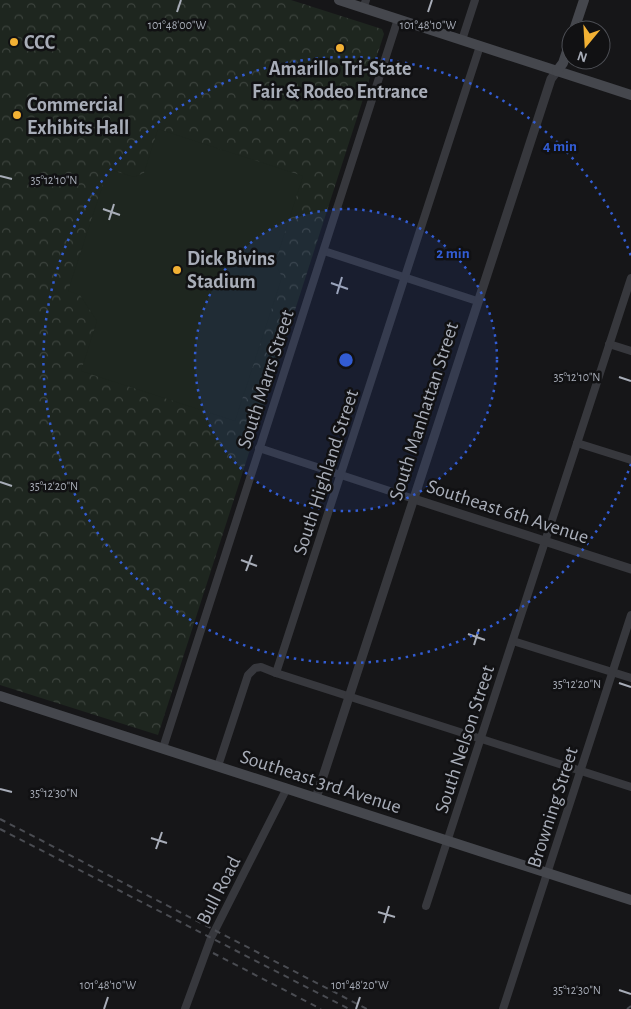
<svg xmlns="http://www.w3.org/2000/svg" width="631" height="1009" viewBox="0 0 631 1009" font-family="'Alegreya Sans',sans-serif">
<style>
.forest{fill:url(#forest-crowns)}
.pitch{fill:#1e261f}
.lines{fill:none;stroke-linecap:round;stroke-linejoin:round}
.minor{stroke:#37383d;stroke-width:8}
.tertiary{stroke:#37383d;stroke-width:9}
.secondary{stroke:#45474d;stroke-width:10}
.rail{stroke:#4a4c52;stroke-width:2;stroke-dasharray:6 5;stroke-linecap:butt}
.ticks{fill:none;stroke:#a8adb8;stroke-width:2}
.ring{fill:none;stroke:#325cd3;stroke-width:2.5;stroke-dasharray:2.5 5}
.poi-dot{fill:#f2b134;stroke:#111113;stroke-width:2}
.labels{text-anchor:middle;stroke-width:5;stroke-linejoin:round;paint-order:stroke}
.poi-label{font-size:20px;font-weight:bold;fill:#a8adb8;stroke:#111113;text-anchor:start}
.street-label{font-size:20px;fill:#a8adb8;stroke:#111113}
.ticks-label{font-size:12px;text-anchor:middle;fill:#a8adb8;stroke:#111113;stroke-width:5;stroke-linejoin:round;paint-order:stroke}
.centre{fill:#325cd3;stroke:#111113;stroke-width:2.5}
.ring-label{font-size:15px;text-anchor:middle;font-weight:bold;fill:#325cd3;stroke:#111113;stroke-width:5;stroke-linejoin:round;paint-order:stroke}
</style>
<defs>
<pattern id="forest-crowns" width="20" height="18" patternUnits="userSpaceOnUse" patternTransform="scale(1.25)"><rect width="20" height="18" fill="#1e261f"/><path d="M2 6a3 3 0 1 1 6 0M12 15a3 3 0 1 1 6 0" fill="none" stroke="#3c433d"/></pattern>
</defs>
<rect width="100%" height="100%" fill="#161618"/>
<polygon class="forest" points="0,0 291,0 382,29 384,34 158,735 0,685"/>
<polygon class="pitch" points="158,129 303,176 275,263 282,277 235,421 81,371 97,321 80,295 68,291 108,169 134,177 144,173"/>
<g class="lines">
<g class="minor">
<polyline points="363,8 366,0"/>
<polyline points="462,40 475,0"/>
<polyline points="324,251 477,301"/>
<polyline points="609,344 631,351"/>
<polyline points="577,443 631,460"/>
<polyline points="259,448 414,499"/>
<polyline points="513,641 631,678"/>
<polyline points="276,673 631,787"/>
<polyline points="163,748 398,19"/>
<polyline points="218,766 248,675 255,668 261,667 276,673 480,46"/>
<polyline points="426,906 631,278"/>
<polyline points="185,1009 211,938 287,788"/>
<polyline points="503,1009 631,615"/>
</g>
<g class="tertiary">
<polyline points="414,499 631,569"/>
<polyline points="316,798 551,79 557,71"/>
</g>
<g class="secondary">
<polyline points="339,0 631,95"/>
<polyline points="574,30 584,0"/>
<polyline points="557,71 563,63 571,39"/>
<polyline points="0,696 631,900"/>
</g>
<g class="rail">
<polyline points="0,819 367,1009"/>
<polyline points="0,829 349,1009"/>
<polyline points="213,953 321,1009"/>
<polyline points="627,1009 631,1006"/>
</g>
</g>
<path class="ticks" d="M177 12 181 0M428 12 432 0M0 176 12 179M103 209 120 215M109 220 114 204M331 283 348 289M337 294 342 277M619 377 631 381M0 482 12 486M241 560 257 566M246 571 252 555M468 634 485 640M474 645 479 629M619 683 631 687M0 789 12 792M151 838 167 843M156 849 162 832M378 912 395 917M384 923 389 906M619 990 631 994M104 1009 108 997M356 1009 360 997"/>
<circle cx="346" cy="360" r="151" fill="#325cd3" fill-opacity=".12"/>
<g class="ring">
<circle cx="346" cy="360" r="151"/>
<path d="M631 464A303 303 0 1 1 631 256"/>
</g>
<g class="poi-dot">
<circle cx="14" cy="42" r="5"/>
<circle cx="340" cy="48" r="5"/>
<circle cx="17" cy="115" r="5"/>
<circle cx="177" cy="270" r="5"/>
</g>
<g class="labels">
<g class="poi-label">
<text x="24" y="49">CCC</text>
<text x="340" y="75" text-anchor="middle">Amarillo Tri-State<tspan x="340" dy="23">Fair &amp; Rodeo Entrance</tspan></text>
<text x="27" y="111">Commercial<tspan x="27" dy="23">Exhibits Hall</tspan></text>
<text x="187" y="265">Dick Bivins<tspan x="187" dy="23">Stadium</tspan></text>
</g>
<g class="street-label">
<text transform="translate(265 379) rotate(-72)" y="7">South Marrs Street</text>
<text transform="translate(423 411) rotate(-72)" y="7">South Manhattan Street</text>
<text transform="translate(325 472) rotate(-72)" y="7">South Highland Street</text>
<text transform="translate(508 511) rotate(18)" y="7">Southeast 6th Avenue</text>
<text transform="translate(464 739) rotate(-72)" y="7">South Nelson Street</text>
<text transform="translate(321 781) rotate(18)" y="7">Southeast 3rd Avenue</text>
<text transform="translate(552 807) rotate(-72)" y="7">Browning Street</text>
<text transform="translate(218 890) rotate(-63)" y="7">Bull Road</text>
</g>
</g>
<g class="ticks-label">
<text x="177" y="29">101°48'00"W</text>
<text x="428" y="29">101°48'10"W</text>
<text x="54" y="184">35°12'10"N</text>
<text x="577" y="381">35°12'10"N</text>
<text x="54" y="490">35°12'20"N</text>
<text x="577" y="688">35°12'20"N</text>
<text x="54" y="797">35°12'30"N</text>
<text x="108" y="989">101°48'10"W</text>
<text x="360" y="989">101°48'20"W</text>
<text x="577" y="994">35°12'30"N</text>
</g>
<circle cx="346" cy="360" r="8" class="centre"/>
<g class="ring-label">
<text x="560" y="151">4 min</text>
<text x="453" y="258">2 min</text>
</g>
<g transform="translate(586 45) rotate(198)"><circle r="24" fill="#111113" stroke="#4d4f55"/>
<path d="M0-4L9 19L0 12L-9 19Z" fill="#f2b134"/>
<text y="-8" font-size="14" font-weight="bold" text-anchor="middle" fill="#a8adb8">N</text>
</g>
</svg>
